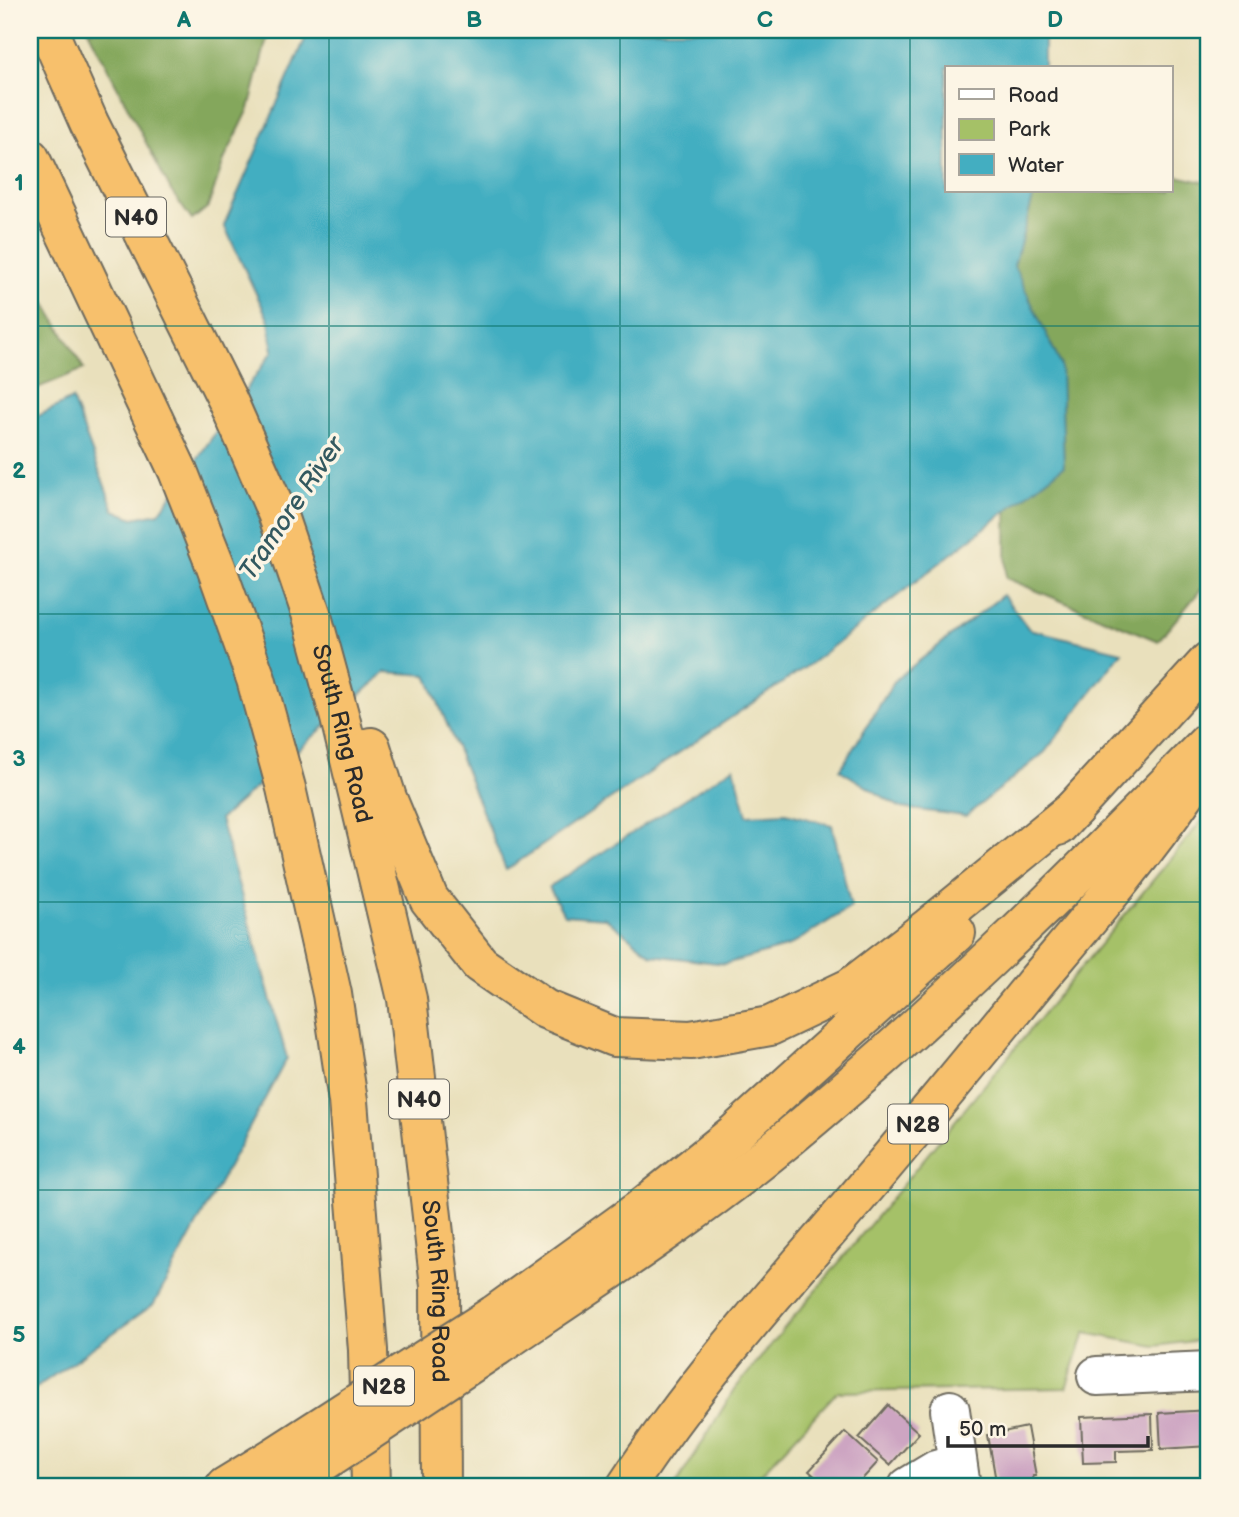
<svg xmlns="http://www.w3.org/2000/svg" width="1239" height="1517" viewBox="0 0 1239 1517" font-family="'Balsamiq Sans',sans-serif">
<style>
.green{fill:#a5c167;stroke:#687649;stroke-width:2}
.forest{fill:#84a75c;stroke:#586944;stroke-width:2}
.water{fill:#43aec1;stroke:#376c76;stroke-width:2}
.building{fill:#cda5c2}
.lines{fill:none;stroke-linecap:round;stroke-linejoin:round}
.minor-casing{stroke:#6e6a5e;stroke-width:42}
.highway-casing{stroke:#6e6a5e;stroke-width:42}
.minor{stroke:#fff;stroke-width:38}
.highway{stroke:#f7c06c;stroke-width:38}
.highway-bridge-casing{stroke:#6e6a5e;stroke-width:42;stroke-linecap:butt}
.highway-bridge{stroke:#f7c06c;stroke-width:38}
.grid{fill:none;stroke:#0f766e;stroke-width:2;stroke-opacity:0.55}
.labels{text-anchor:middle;stroke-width:7;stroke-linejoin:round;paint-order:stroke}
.shield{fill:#fcf5e5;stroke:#6a6863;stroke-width:2}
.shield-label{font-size:23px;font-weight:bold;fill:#2b2b2b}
.street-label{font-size:24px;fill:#2b2b2b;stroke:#fcf5e5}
.water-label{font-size:26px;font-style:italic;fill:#335960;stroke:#fcf5e5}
.neatline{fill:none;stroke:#0f766e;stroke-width:2.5}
.grid-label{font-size:23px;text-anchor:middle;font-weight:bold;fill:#0f766e}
</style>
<rect width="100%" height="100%" fill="#fcf5e5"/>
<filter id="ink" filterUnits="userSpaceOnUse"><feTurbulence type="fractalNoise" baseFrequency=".0143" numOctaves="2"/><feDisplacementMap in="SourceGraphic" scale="14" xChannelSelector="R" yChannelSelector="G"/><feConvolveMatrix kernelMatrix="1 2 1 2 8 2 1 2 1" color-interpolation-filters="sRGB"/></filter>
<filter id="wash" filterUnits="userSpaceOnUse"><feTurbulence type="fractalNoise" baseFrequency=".00686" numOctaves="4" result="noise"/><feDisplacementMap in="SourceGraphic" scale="28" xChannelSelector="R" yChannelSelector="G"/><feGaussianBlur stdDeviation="1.57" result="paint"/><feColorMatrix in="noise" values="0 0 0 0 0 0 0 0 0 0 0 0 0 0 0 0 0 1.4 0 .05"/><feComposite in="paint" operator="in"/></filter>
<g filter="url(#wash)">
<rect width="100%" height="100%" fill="#e9e0bc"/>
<polygon class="green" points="1209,812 1209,1339 1155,1346 1085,1333 1066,1388 837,1392 749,1487 675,1487 734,1390"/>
<g class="forest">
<polygon points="88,30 266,30 267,38 249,109 224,160 208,207 192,220 171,191"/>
<polygon points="1171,175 1209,183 1209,580 1158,641 1006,578 1008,191 1171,191"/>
<polygon points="30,277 84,369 30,391"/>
</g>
<g class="water">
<polygon points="309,30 1044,30 1044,68 947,68 947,191 1035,191 1014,266 1061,365 1064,466 810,664 506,870 427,675 386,672 220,819 287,1058 154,1304 30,1392 30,420 72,399 114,510 133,518 159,513 273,351 269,321 224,225"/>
<polygon points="1003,595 1029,629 1122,652 1045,752 966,816 901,808 840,770 895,680"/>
<polygon points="734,767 747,815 786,813 832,825 851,907 789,946 725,964 652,955 605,918 564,915 549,887"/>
</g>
<g id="blocks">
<g class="building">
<polygon points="888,1405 919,1433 890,1465 859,1438"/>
<polygon points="1209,1410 1209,1446 1161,1449 1159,1413"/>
<polygon points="1152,1414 1153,1450 1116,1451 1116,1462 1083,1463 1081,1417"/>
<polygon points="1027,1427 1036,1476 1033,1476 1035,1487 997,1487 988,1435"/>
<polygon points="845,1432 878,1462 855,1487 827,1487 809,1471"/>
<polygon points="802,1477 813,1487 793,1487"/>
</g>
</g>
</g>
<g filter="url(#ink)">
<use href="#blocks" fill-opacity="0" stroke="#6e6a5e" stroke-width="2"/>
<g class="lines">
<g class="minor-casing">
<g id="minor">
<polyline points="1097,1376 1209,1371"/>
<polyline points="950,1410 961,1487"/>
<polyline points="908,1487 936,1470 957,1464"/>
</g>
</g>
<g class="highway-casing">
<g id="highway">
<path id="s1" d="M48 30 89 123 228 401 277 513 312 616 340 718 407 999 440 1286 441 1487"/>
<polyline points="30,158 178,471 216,567 256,679 286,788 332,994 348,1101 368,1350 371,1487"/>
<polyline points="371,747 387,798 429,899 480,964 545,1009 614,1037 691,1040 770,1026 850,988 929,927 1074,809"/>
<polyline points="1058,826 1209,661"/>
<polyline points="494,1315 638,1211 734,1134 956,933"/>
<path d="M496 1347C588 1285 682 1224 769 1154 925 1027 1069 885 1209 741"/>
<polyline points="225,1487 274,1457"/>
<path d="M626 1487C686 1395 757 1313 829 1230 899 1149 967 1066 1035 983 1087 921 1140 860 1186 793"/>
</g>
</g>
<use href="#minor" class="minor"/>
<use href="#highway" class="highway"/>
<g class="highway-bridge-casing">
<g id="highway-bridge">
<polyline points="274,1457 494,1315"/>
<polyline points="285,1487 496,1347"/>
</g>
</g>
<use href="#highway-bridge" class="highway-bridge"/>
</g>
</g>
<path class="grid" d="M329 30V1487M620 30V1487M910 30V1487M30 326H1209M30 614H1209M30 902H1209M30 1190H1209"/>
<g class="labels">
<g class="shield">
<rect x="106" y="197.5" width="60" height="39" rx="5"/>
<rect x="389" y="1079.5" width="60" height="39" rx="5"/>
<rect x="888" y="1104.5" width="60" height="39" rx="5"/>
<rect x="354" y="1366.5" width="60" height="39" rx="5"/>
</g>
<g class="shield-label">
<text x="136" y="225">N40</text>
<text x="419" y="1107">N40</text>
<text x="918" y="1132">N28</text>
<text x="384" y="1394">N28</text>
</g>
<g class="street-label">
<text dy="8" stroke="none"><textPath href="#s1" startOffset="765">South Ring Road</textPath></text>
<text dy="8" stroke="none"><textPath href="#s1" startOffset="1332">South Ring Road</textPath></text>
</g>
<g class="water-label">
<text transform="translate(291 508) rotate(-56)" y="9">Tramore River</text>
</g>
</g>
<rect width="1239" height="1517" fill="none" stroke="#fcf5e5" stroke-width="77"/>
<rect x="945" y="66" width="228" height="126" fill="#fcf5e5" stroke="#a8a49b" stroke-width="2"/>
<rect x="959" y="89" width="35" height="10" fill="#ffffff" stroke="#a8a49b" stroke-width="2"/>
<text x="1008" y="102" font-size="21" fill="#2b2b2b">Road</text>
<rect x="959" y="119" width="35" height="21" fill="#a5c167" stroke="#a8a49b" stroke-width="2"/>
<text x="1008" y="136" font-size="21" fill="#2b2b2b">Park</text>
<rect x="959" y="154" width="35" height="21" fill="#43aec1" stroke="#a8a49b" stroke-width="2"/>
<text x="1008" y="172" font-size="21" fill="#2b2b2b">Water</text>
<path d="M948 1436v10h200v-10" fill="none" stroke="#2b2b2b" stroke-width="3.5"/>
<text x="959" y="1436" font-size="21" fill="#2b2b2b" stroke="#fcf5e5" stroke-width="5" paint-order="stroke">50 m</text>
<rect x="38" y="38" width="1162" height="1440" class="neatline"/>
<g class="grid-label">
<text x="184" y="27">A</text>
<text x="474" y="27">B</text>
<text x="765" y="27">C</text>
<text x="1055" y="27">D</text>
<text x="19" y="190">1</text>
<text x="19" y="478">2</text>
<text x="19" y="766">3</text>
<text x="19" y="1054">4</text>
<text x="19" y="1342">5</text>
</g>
</svg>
